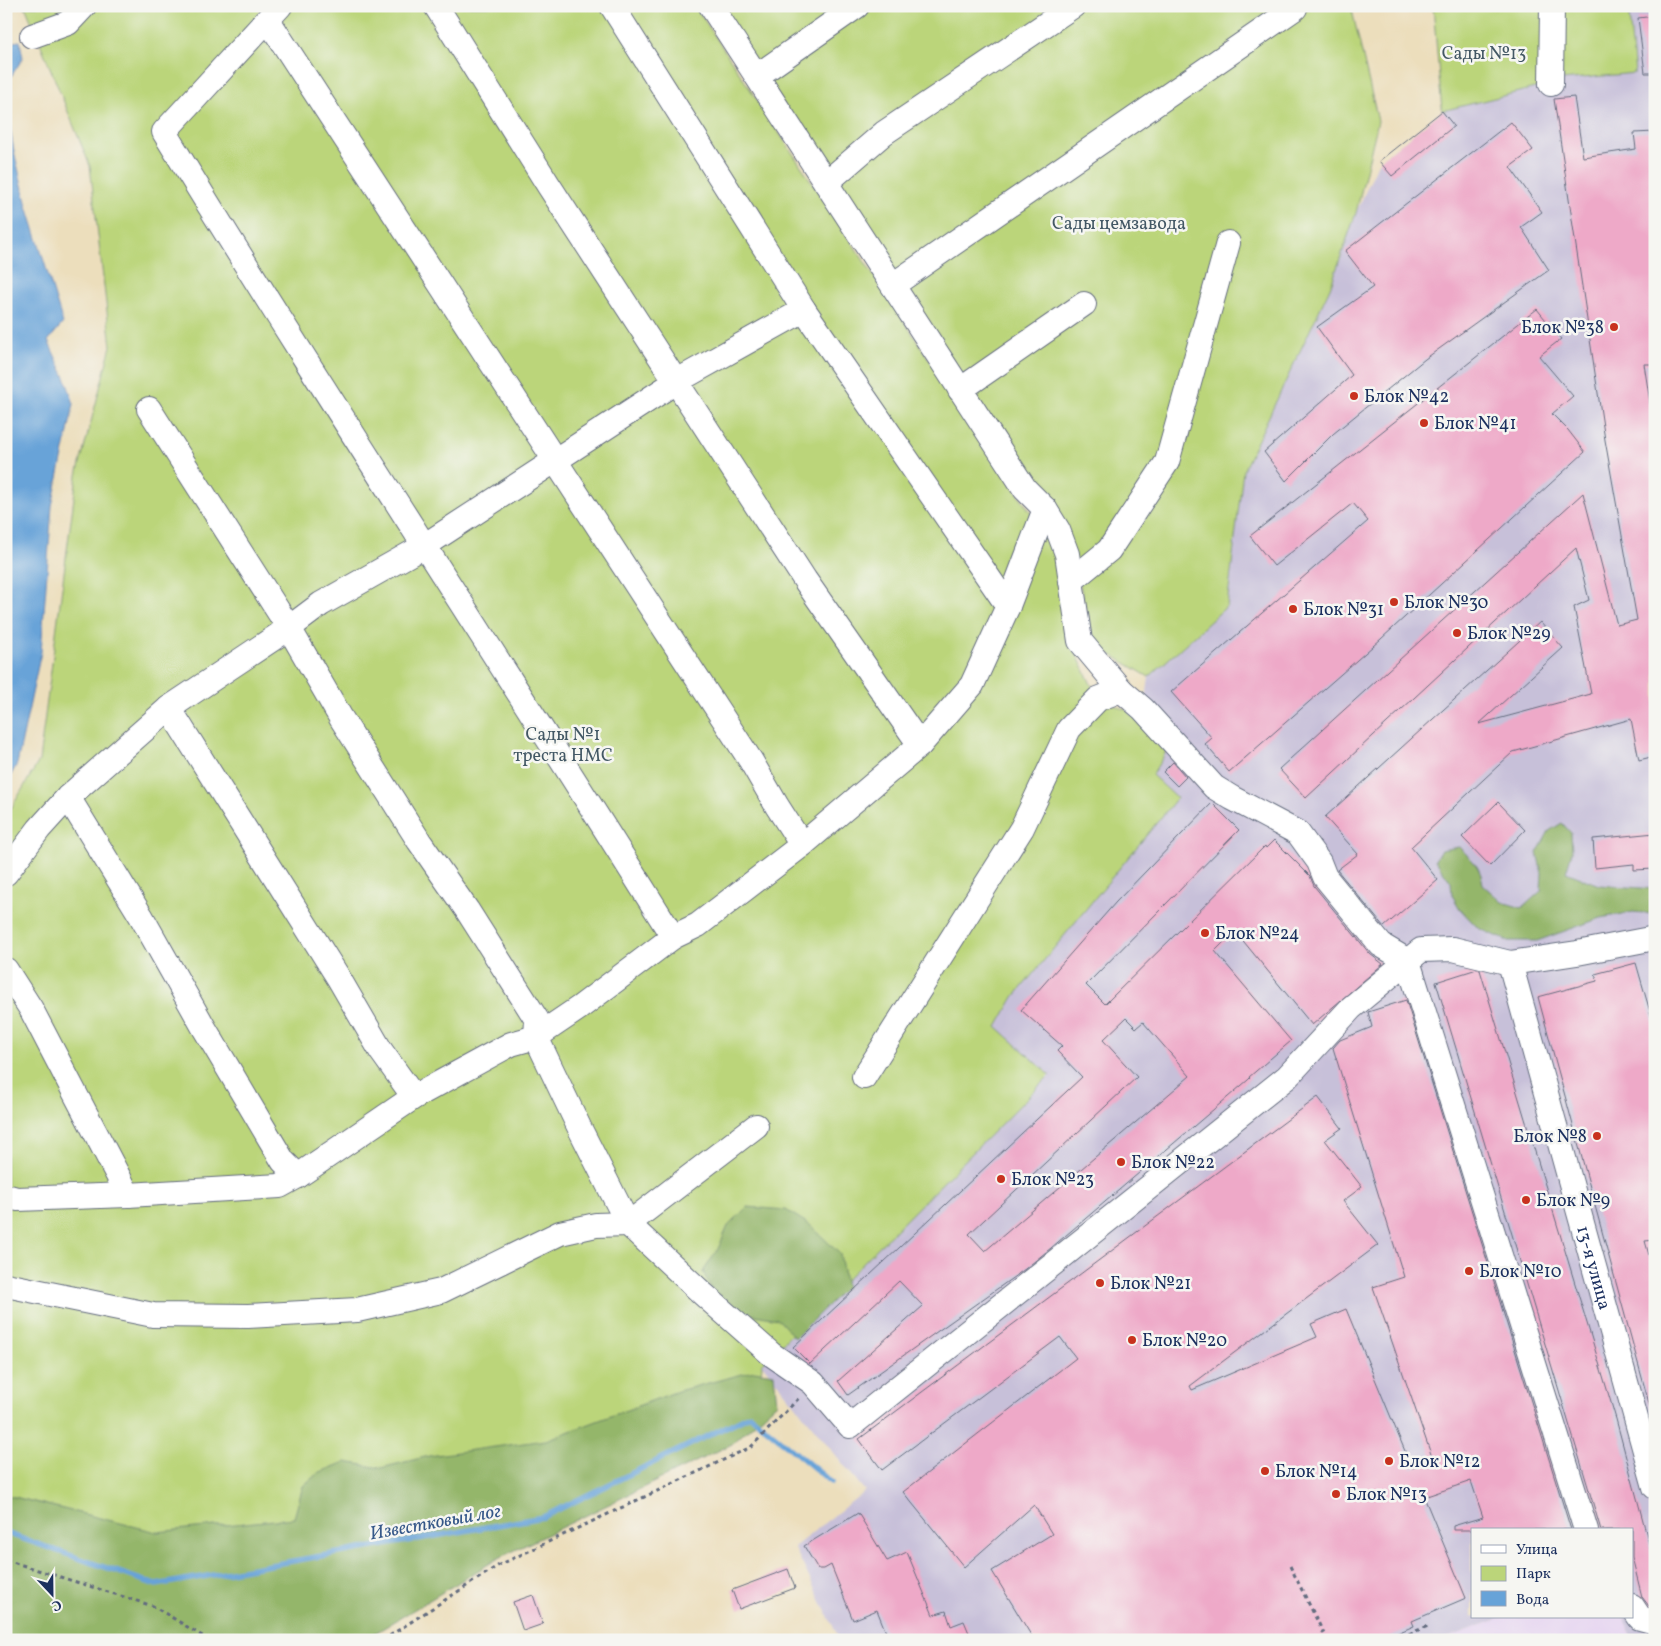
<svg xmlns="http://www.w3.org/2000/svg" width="1661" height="1646" viewBox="0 0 1661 1646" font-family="Vollkorn,serif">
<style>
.built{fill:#e5d3f1}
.industrial{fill:#c7c0d9}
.green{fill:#bbd57a;stroke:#6b826c}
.forest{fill:#94b66a;stroke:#587264}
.water{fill:#67a3d8;stroke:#41699b}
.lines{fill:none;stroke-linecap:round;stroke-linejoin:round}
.stream{stroke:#67a3d8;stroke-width:5.5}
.building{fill:#eea9c8;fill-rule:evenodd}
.minor-casing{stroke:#646c7f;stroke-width:26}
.path{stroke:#646c7f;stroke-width:3;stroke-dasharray:4 4;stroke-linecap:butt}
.minor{stroke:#fff;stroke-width:24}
.poi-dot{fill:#c8321e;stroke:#f6f6f2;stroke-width:2}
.labels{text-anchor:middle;stroke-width:5;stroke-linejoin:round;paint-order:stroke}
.park-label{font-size:18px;fill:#435865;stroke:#f6f6f2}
.poi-label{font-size:18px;fill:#1b2f5e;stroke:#f6f6f2;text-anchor:start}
.street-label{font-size:18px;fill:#1b2f5e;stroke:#f6f6f2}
.water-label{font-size:19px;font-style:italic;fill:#365889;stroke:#f6f6f2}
</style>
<rect width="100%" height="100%" fill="#f6f6f2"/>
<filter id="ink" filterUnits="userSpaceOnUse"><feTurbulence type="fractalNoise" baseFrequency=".02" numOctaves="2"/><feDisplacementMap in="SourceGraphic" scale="10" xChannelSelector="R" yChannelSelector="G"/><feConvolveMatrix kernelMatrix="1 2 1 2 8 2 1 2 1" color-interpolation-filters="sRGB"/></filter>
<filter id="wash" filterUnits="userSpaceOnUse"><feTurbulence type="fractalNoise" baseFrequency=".0096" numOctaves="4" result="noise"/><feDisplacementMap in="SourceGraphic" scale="20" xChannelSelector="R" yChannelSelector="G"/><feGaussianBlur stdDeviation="1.12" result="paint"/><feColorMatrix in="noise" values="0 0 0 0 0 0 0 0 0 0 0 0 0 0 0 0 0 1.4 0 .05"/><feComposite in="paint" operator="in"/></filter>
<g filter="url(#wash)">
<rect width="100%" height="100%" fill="#ecdebc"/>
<polygon class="built" points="1503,1617 1623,1617 1634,1640 1442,1640"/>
<polygon class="industrial" points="1628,6 1655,6 1655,1640 1634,1640 1623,1617 1632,1617 1632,1530 1472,1530 1472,1617 1503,1617 1442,1640 840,1640 794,1547 865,1491 762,1364 1050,1075 997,1028 1014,997 1152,775 1127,710 1146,699 1149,677 1227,606 1243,471 1330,288 1356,213 1379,161 1442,111 1551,84 1562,80 1634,73"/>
<g class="green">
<polygon points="25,6 695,6 1055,549 1070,640 1098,699 1127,710 1166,752 1152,775 1177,798 1014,997 997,1027 1050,1075 762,1364 758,1405 563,1490 157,1533 6,1495 6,817 39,761 77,475 111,346 90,166"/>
<polygon points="720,6 1351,6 1378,121 1356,213 1330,288 1243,471 1227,606 1149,677 1095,645 1071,549"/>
<polygon points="1433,6 1628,6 1635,73 1562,80 1551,84 1442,111"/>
</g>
<g class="forest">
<path d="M1562 823 1571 833 1572 852 1566 872 1599 885 1655 889V914L1633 912 1601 918 1537 941H1508L1478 928 1460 909 1452 895 1451 882 1435 860 1441 850 1459 847C1472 860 1481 866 1483 885L1502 902 1522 908 1541 891 1542 873 1537 853 1549 831Z"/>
<polygon points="747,1207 786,1210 810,1225 840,1254 846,1287 795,1338 778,1319 743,1313 712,1290 703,1272 718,1249 728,1226"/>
<polygon points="754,1371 774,1374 777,1403 732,1444 497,1559 364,1640 6,1640 6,1495 157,1532 294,1518 303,1486 318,1473 345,1462 381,1468 429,1456 546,1440 678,1391"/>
</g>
<g class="water">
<polygon points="20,41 23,58 6,84 6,43"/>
<polygon points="6,104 14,151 27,206 63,323 48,341 65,377 74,404 52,506 41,652 17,764 6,784"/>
</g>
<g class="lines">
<polyline class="stream" points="6,1533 156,1585 543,1517 750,1415 831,1482"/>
</g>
<g id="blocks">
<g class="building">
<polygon points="1655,16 1655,73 1645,73 1638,18"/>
<polygon points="1574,97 1583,157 1636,149 1634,133 1655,132 1655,364 1644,364 1655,434 1655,756 1639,760 1631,719 1513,752 1411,847 1438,880 1384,927 1337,870 1358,854 1325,817 1540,622 1563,648 1479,724 1591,694 1574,607 1589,600 1576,548 1306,798 1279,769 1583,493 1617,625 1637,620 1605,440 1554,99"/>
<polygon points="1442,111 1454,126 1392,176 1379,161"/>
<polygon points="1511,122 1533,150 1510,167 1542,212 1521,227 1549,270 1425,359 1333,434 1286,481 1264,452 1352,375 1317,327 1373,287 1345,251"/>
<polygon points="1537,309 1561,339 1539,356 1573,396 1552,414 1568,430 1585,452 1381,639 1229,772 1205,744 1212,738 1171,692 1368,521 1353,503 1274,566 1250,536"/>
<polygon points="1173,762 1186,777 1177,786 1163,772"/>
<polygon points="1498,802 1525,830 1490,866 1462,837"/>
<path d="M1212 803 1239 830 1086 985 1105 1004 1265 846 1266 848 1274 840 1310 876 1314 886 1370 954 1383 964 1312 1025 1235 931 1215 951 1291 1041 1249 1077 1250 1078 1248 1080 1051 1248 1025 1269 848 1395 838 1381 923 1306 899 1281 810 1364 793 1347 1082 1077 1057 1051 1062 1046 1021 1010 1116 902ZM1126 1018 1136 1028 1143 1022 1190 1076 985 1251 969 1234 1137 1077 1103 1040Z"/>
<polygon points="1655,833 1655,869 1634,870 1634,864 1595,868 1593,839"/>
<polygon points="1636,963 1655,1029 1655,1240 1645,1241 1655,1276 1655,1406 1650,1407 1538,997 1597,981 1595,974"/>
<polygon points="1477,969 1480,970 1616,1419 1655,1566 1655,1608 1649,1606 1642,1597 1632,1557 1632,1530 1601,1530 1436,982"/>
<polygon points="1406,1000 1571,1530 1453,1530 1453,1526 1483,1517 1471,1481 1424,1497 1466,1598 1412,1621 1414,1626 1381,1640 1034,1640 992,1571 1052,1534 1034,1505 964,1567 903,1492 1076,1358 1060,1337 882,1470 859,1439 1318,1097 1342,1128 1325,1140 1362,1187 1343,1201 1378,1245 1190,1386 1192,1390 1317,1337 1311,1324 1346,1309 1412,1468 1433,1460 1373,1287 1404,1277 1333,1048 1340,1040 1372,1027 1368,1012"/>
<polygon points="858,1513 887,1561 907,1552 933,1615 946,1611 951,1626 964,1621 972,1640 889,1640 877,1610 853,1620 831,1565 824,1569 818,1569 804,1546"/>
<polygon points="788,1569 795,1588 739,1609 732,1590"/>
<polygon points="533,1595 543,1624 523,1631 513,1602"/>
</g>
</g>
</g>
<g filter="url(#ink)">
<use href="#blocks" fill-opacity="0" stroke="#646c7f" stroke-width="1"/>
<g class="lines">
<g class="minor-casing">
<g id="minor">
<path d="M280 6 164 132C329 403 505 667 673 937"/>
<polyline points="436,6 549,186 805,580 920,745"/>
<polyline points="612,6 804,310 1008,606"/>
<polyline points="711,6 1025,489 1045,509 1058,530 1067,554 1080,641 1121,690 1143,709 1214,787 1232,798 1298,833 1319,862 1325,877 1381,945 1408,961 1586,1530"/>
<polyline points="268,20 751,761 777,806 802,845"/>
<polyline points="32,36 68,23 84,6"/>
<polyline points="757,76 857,6"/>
<polyline points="1551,84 1552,6"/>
<polyline points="826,183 884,133 1073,6"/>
<polyline points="893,285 1295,8"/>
<polyline points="960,390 1084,304"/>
<polyline points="149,409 289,628 341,718 419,841 467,910 537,1020 536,1037 580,1129 628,1224 703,1294 771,1354 813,1383 850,1426 1287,1077 1351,1008 1421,950 1453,949 1510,963 1577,953 1655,938"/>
<polyline points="1071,581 1109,550 1167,462 1228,243"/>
<polyline points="169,708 338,977 381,1051 414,1097"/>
<polyline points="68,797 141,916 203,1026 283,1161 298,1176"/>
<polyline points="6,873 39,829 68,797 169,708 289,628 321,604 424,546 677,381 804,310"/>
<path id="s1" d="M1510 963 1655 1487"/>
<polyline points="6,970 31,1009 128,1195"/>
<polyline points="864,1077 1022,828 1069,729 1098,699 1121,690"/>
<polyline points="6,1196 17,1199 128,1195 280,1186 298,1176 414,1097 511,1044 536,1037 579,1008 673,937 698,925 802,845 920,745 972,685 1008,606 1045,509"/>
<polyline points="6,1285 153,1315 248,1316 357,1310 441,1291 560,1233 596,1225 628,1224 756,1126"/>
<polyline points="1632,1606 1640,1618 1655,1622"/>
</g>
</g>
<g class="path">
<polyline points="6,1560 153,1606 209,1640"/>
<polyline points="1290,1566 1327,1640"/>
<polyline points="383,1640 499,1565 751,1447 799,1398"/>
<polyline points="1394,1640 1428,1626"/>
</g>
<use href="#minor" class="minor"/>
</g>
</g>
<g class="poi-dot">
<circle cx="1614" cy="327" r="5"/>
<circle cx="1354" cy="396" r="5"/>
<circle cx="1424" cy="423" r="5"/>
<circle cx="1394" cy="602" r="5"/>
<circle cx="1293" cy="609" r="5"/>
<circle cx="1457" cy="633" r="5"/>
<circle cx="1205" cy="933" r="5"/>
<circle cx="1597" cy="1136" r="5"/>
<circle cx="1121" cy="1162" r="5"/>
<circle cx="1001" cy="1179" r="5"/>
<circle cx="1526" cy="1200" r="5"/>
<circle cx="1469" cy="1271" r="5"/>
<circle cx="1100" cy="1283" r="5"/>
<circle cx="1132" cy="1340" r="5"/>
<circle cx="1389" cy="1461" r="5"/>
<circle cx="1265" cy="1471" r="5"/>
<circle cx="1336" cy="1494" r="5"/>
</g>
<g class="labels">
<g class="park-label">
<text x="1484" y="59">Сады №13</text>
<text x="1119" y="229">Сады цемзавода</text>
<text x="563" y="740">Сады №1<tspan x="563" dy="21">треста НМС</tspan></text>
</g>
<g class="poi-label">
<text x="1604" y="333" text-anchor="end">Блок №38</text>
<text x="1364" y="402">Блок №42</text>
<text x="1434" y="429">Блок №41</text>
<text x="1404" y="608">Блок №30</text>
<text x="1303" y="615">Блок №31</text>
<text x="1467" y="639">Блок №29</text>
<text x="1215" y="939">Блок №24</text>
<text x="1587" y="1142" text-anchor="end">Блок №8</text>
<text x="1131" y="1168">Блок №22</text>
<text x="1011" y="1185">Блок №23</text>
<text x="1536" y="1206">Блок №9</text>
<text x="1479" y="1277">Блок №10</text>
<text x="1110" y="1289">Блок №21</text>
<text x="1142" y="1346">Блок №20</text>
<text x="1399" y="1467">Блок №12</text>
<text x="1275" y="1477">Блок №14</text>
<text x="1346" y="1500">Блок №13</text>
</g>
<g class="street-label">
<text dy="6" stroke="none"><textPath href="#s1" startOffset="316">13-я улица</textPath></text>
</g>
<g class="water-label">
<text transform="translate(435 1521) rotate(-10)" y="7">Известковый лог</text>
</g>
</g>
<rect width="1661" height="1646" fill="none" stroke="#f6f6f2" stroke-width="25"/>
<rect x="1471" y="1528" width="162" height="90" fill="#f6f6f2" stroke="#9ea6b7"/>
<rect x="1481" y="1545" width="25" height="8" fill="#ffffff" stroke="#9ea6b7"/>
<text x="1516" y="1554" font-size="15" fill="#1b2f5e">Улица</text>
<rect x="1481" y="1566" width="25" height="15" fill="#bbd57a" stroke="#9ea6b7"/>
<text x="1516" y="1578" font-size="15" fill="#1b2f5e">Парк</text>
<rect x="1481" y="1591" width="25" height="15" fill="#67a3d8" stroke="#9ea6b7"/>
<text x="1516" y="1604" font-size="15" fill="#1b2f5e">Вода</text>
<g transform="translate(52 1594) rotate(158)" stroke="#f6f6f2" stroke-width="4" paint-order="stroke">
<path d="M0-4L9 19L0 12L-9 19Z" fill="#1b2f5e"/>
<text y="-8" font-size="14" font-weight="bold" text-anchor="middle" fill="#1b2f5e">С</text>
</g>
</svg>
